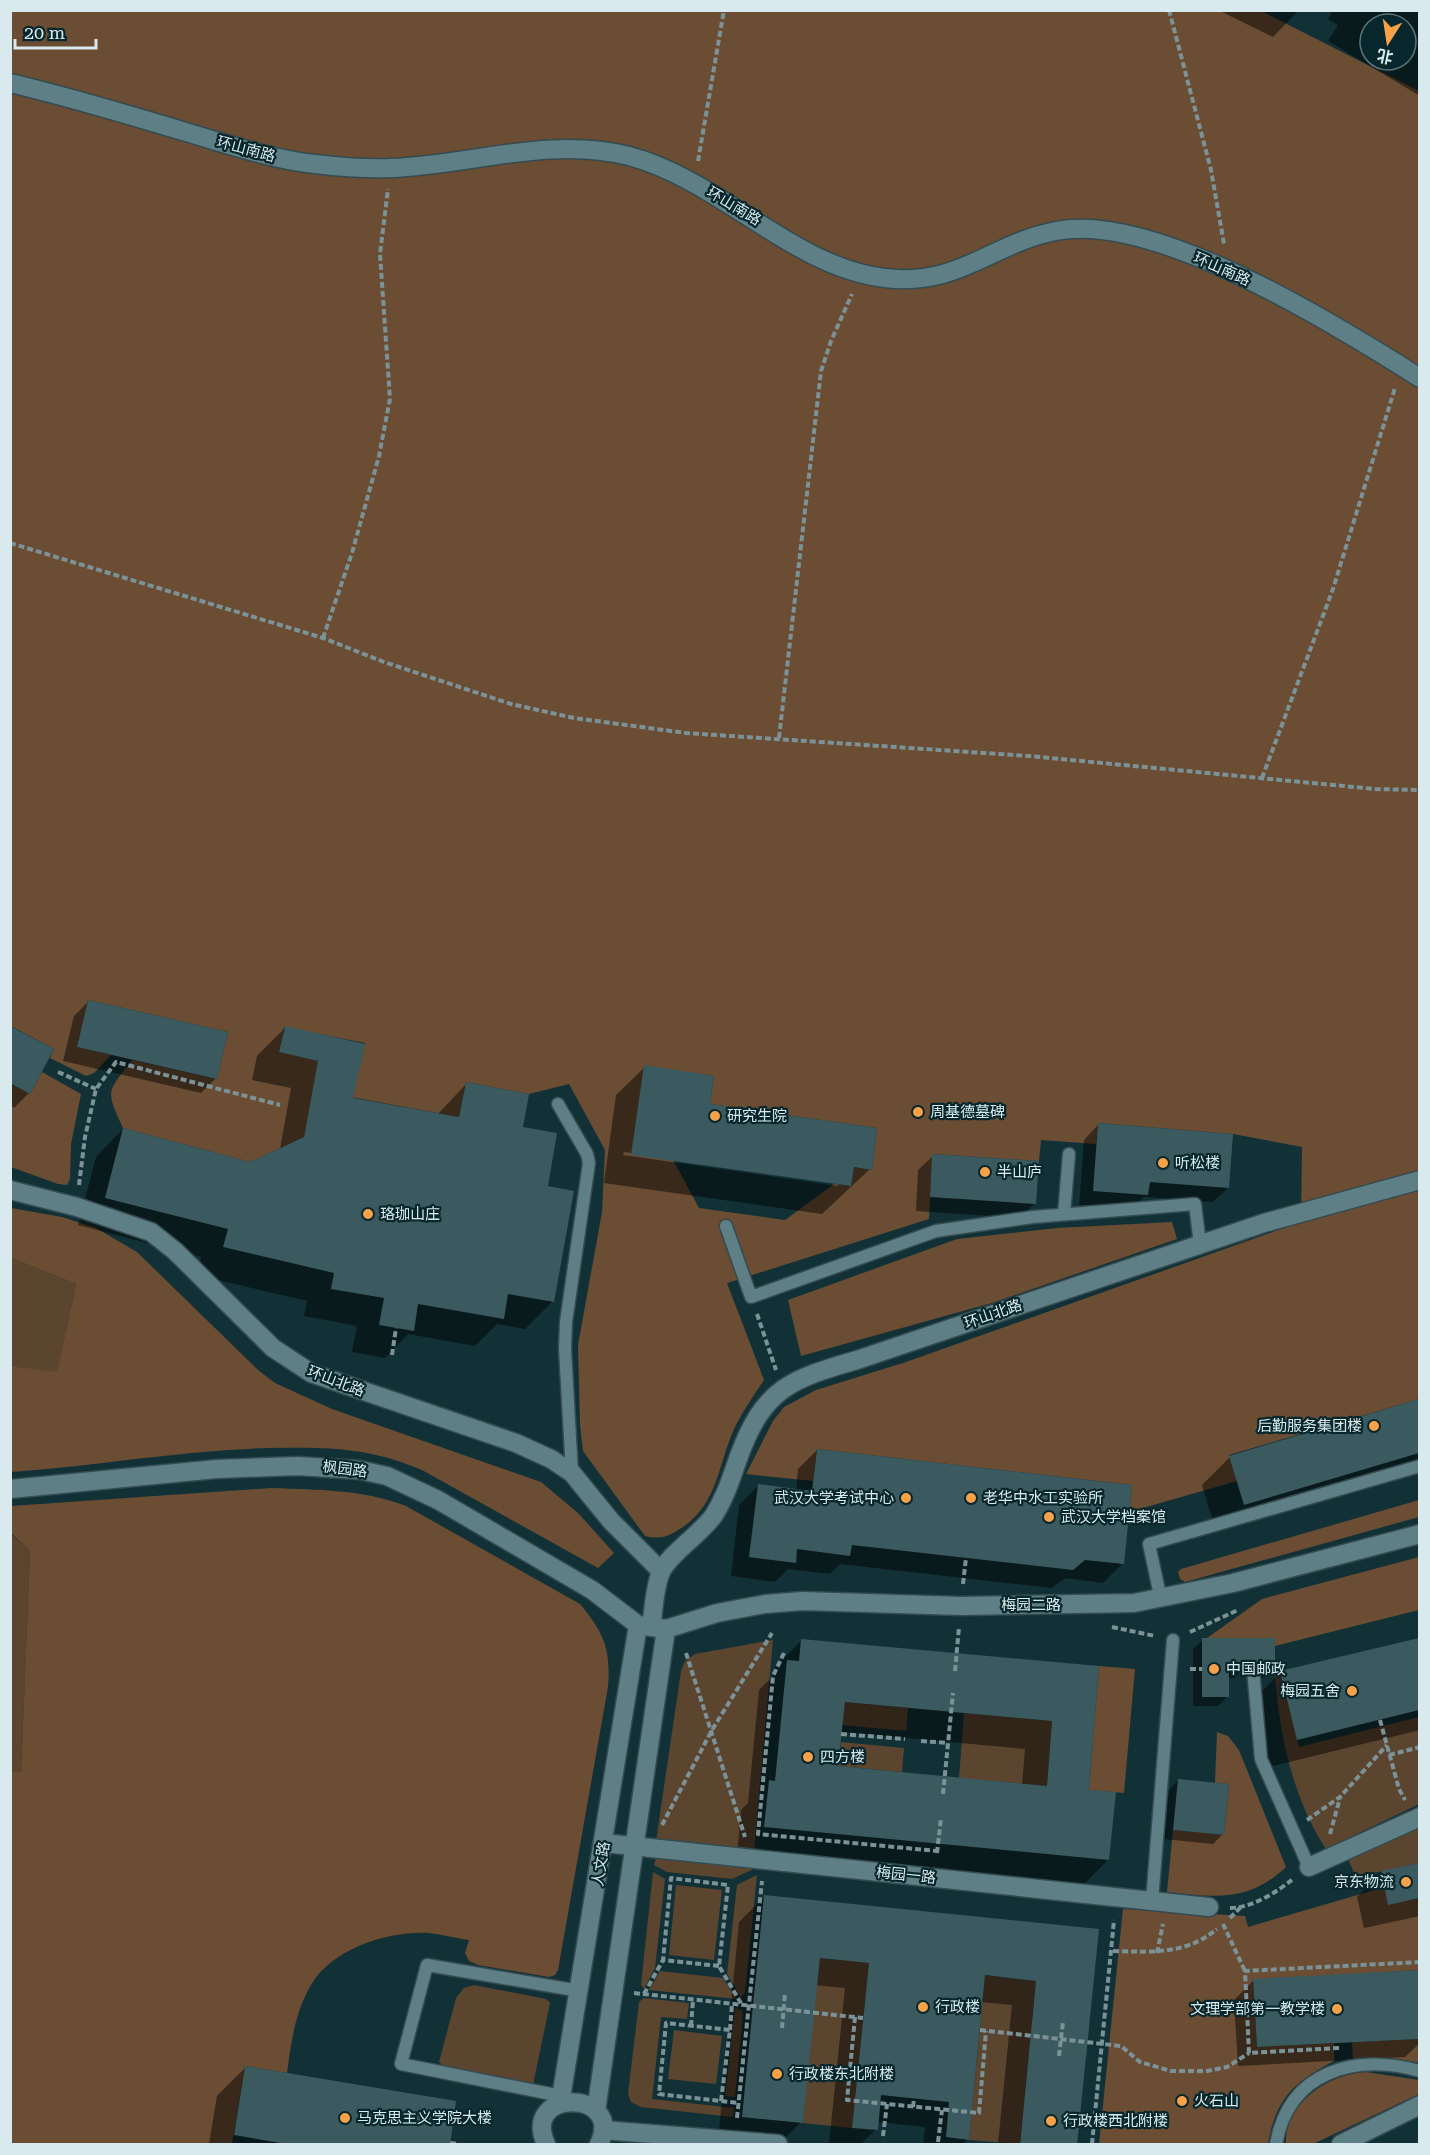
<svg xmlns="http://www.w3.org/2000/svg" width="1430" height="2155" viewBox="0 0 1430 2155" font-family="'Roboto Serif','Noto Sans SC',serif">
<style>
.green{fill:#5c452f}
.forest{fill:#6a4d33;fill-rule:evenodd}
.shadow{fill:#0007;fill-rule:evenodd}
.building{fill:#3b5a60;fill-rule:evenodd}
.lines{fill:none;stroke-linecap:round;stroke-linejoin:round}
.service-casing{stroke:#344b50;stroke-width:15}
.minor-casing{stroke:#344b50;stroke-width:21}
.path{stroke:#7b9398;stroke-width:4;stroke-dasharray:6 3;stroke-linecap:butt}
.service{stroke:#5e7f85;stroke-width:12}
.minor{stroke:#5e7f85;stroke-width:18}
.poi-dot{fill:#f7a149;stroke:#07272c;stroke-width:2}
.labels{text-anchor:middle;stroke-width:4.5;stroke-linejoin:round;paint-order:stroke}
.street-label{font-size:15px;fill:#d9eaee;stroke:#07272c}
.poi-label{font-size:15px;fill:#d9eaee;stroke:#07272c;text-anchor:start}
</style>
<rect width="100%" height="100%" fill="#123137"/>
<g class="green">
<polygon points="11,1258 76,1284 57,1373 11,1366"/>
<polygon points="10,1533 30,1551 21,1772 10,1772"/>
<polygon points="773,1640 754,1851 656,1841 681,1671 685,1661 695,1654"/>
<path d="M1280 1671 1299 1747 1419 1717V1804L1326 1849C1292 1797 1279 1733 1275 1672Z"/>
<polygon points="845,1702 908,1708 906,1731 842,1725"/>
<polygon points="964,1713 1052,1721 1047,1786 959,1778"/>
<polygon points="841,1742 904,1748 902,1772 838,1766"/>
<polygon points="1419,1825 1419,1863 1356,1877 1348,1859"/>
<polygon points="657,1854 758,1867 732,1879 667,1872 654,1865"/>
<polygon points="653,1872 665,1879 655,1968 644,1989 641,1985"/>
<polygon points="757,1875 745,1992 741,1998 727,1974 737,1885"/>
<polygon points="676,1885 722,1890 714,1960 669,1955"/>
<polygon points="820,1958 869,1963 852,2128 803,2123 812,2031 751,2025 754,1991 815,1997"/>
<polygon points="660,1971 723,1978 736,1999 649,1990"/>
<polygon points="985,1975 1036,1981 1032,2018 1089,2024 1086,2058 1029,2053 1020,2144 969,2140"/>
<polygon points="474,1985 546,1999 550,2003 533,2085 445,2067 439,2062 456,1998 464,1988"/>
<polygon points="644,1998 689,2003 687,2019 661,2017 652,2099 734,2108 733,2117 641,2107 631,2102 628,2094 639,2002"/>
<polygon points="735,2008 742,2010 743,2015 735,2097 725,2096"/>
<polygon points="674,2030 722,2036 716,2084 668,2079"/>
</g>
<g class="forest">
<path d="M10 11H1261L1419 91V1399L1229 1455 1237 1481 1129 1512 1132 1485 817 1449 813 1481 746 1474 773 1421 784 1407 816 1390 906 1362 1301 1222 1302 1147 1233 1134 1098 1123 1096 1144 1041 1140 1039 1161 932 1154 929 1219 727 1283 764 1380C754 1395 743 1411 735 1427 718 1463 719 1502 683 1527 669 1536 662 1540 645 1536L583 1451 580 1425 578 1345 602 1212 605 1150 569 1084 529 1094 466 1082 459 1117 313 1090 304 1137 250 1162 123 1128C105 1089 107 1093 132 1060L217 1079 228 1032 88 1000 77 1047 111 1055 94 1073 86 1076 50 1058 54 1049 11 1026ZM284 1027 365 1043 359 1070 279 1052ZM644 1066 714 1076 710 1104 877 1128 872 1170 854 1167 851 1186 834 1184 785 1220 699 1208 673 1160Z"/>
<polygon points="42,1072 81,1094 71,1144 70,1179 67,1185 58,1184 11,1167 10,1083 30,1094"/>
<path d="M11 1208 62 1217 96 1228 137 1252 258 1370 275 1383 332 1409 541 1482 578 1513 614 1553 598 1568 422 1470C369 1447 326 1447 270 1448 183 1450 97 1466 11 1472V1366L57 1372 76 1284 11 1258Z"/>
<polygon points="1172,1222 1177,1239 992,1303 801,1356 788,1300 957,1239 1057,1228"/>
<path d="M272 1488C318 1490 362 1489 406 1506L580 1604C604 1633 611 1649 608 1687L558 1970 555 1975 549 1977 478 1965 469 1961 465 1953 469 1940C455 1938 441 1934 428 1933 387 1931 332 1949 311 1985 295 2012 291 2043 287 2073L245 2066 232 2144H11L10 1772H21L30 1551 11 1533V1506Z"/>
<polygon points="1419,1500 1419,1517 1185,1582 1180,1579 1178,1572 1181,1569"/>
<polygon points="1419,1557 1419,1610 1275,1646 1274,1638 1207,1638 1262,1599"/>
<polygon points="1099,1666 1135,1669 1124,1793 1089,1790"/>
<path d="M1217 1732 1228 1736 1239 1750 1286 1867C1248 1903 1216 1897 1167 1892L1173 1830 1224 1835 1229 1784 1215 1783Z"/>
<path d="M1385 1887 1389 1904 1419 1898V1970L1253 1980 1257 2047 1334 2043V2061C1294 2082 1276 2098 1268 2144H1099L1123 1909 1245 1916 1248 1927Z"/>
<polygon points="1419,2039 1419,2062 1353,2059 1352,2042"/>
<path d="M1366 2072 1419 2080V2094L1313 2144H1286C1284 2103 1329 2074 1366 2072Z"/>
</g>
<g class="shadow">
<polygon points="1218,10 1299,10 1273,37"/>
<path d="M1333 10H1420V96L1328 41 1338 25 1328 19ZM1370 24H1406V60H1370Z"/>
<polygon points="89,1001 216,1078 201,1093 63,1061 74,1016"/>
<polygon points="10,1028 29,1093 14,1108 10,1105"/>
<polygon points="285,1028 363,1045 351,1099 438,1114 466,1084 522,1128 546,1188 553,1301 525,1329 497,1324 475,1346 408,1334 385,1358 352,1352 357,1326 304,1316 307,1301 197,1275 201,1257 78,1225 96,1157 123,1129 250,1163 280,1149 291,1088 252,1080 257,1056"/>
<path d="M645 1067 709 1105 870 1169 822 1214 604 1183 616 1095ZM624 1152 840 1183 838 1186 623 1155Z"/>
<polygon points="1098,1125 1228,1188 1213,1202 1144,1197 1132,1209 1079,1205 1084,1140"/>
<polygon points="933,1156 1035,1203 1020,1218 916,1211 918,1170"/>
<polygon points="1420,1401 1420,1472 1216,1532 1202,1485 1230,1457"/>
<polygon points="817,1450 1122,1564 1103,1583 1065,1578 1052,1588 840,1564 830,1574 788,1569 775,1582 731,1576 739,1505 758,1486 796,1491 798,1469"/>
<polygon points="1420,1638 1420,1730 1269,1767 1253,1700 1281,1672"/>
<path d="M802 1640 1098 1667 1087 1791 1108 1860 1080 1888 737 1855 741 1810 748 1803 759 1690 773 1676 774 1668ZM840 1732 1025 1749 1022 1785 837 1768Z"/>
<polygon points="1203,1640 1273,1669 1263,1678 1252,1678 1250,1673 1242,1670 1234,1678 1228,1678 1228,1696 1218,1706 1193,1706 1193,1649"/>
<polygon points="1178,1780 1223,1834 1213,1844 1164,1839 1169,1790"/>
<polygon points="1420,1864 1420,1916 1364,1928 1357,1897 1382,1872"/>
<polygon points="764,1897 1097,1930 1076,2144 998,2144 1012,2005 981,2002 968,2139 962,2144 923,2144 925,2127 877,2122 876,2129 861,2144 829,2144 845,1988 815,1985 801,2122 779,2144 718,2141 739,1922"/>
<polygon points="1420,1972 1420,2043 1405,2057 1238,2066 1234,2000 1253,1981"/>
<polygon points="245,2068 448,2144 209,2144 217,2096"/>
</g>
<g class="building">
<polygon points="88,1000 228,1032 217,1079 77,1047"/>
<polygon points="10,1026 54,1049 30,1094 10,1083"/>
<polygon points="285,1026 365,1044 353,1098 459,1117 466,1082 529,1094 523,1127 557,1133 548,1186 574,1191 554,1302 508,1294 504,1319 418,1304 414,1331 379,1325 384,1298 331,1289 334,1273 223,1247 228,1229 105,1198 123,1128 250,1162 304,1137 318,1061 279,1052"/>
<polygon points="644,1065 714,1076 710,1104 877,1128 872,1170 854,1167 851,1186 631,1155"/>
<polygon points="1098,1123 1233,1134 1229,1188 1150,1182 1148,1195 1093,1191"/>
<polygon points="932,1154 1039,1161 1036,1204 930,1197"/>
<polygon points="1419,1399 1419,1453 1244,1505 1229,1456"/>
<polygon points="817,1449 1132,1485 1124,1564 1085,1560 1073,1570 852,1545 850,1556 797,1549 796,1563 749,1557 758,1484 812,1491"/>
<polygon points="1202,1638 1275,1638 1275,1669 1261,1669 1259,1664 1253,1661 1248,1663 1245,1669 1229,1669 1229,1697 1202,1697"/>
<polygon points="1419,1638 1419,1710 1297,1740 1280,1671"/>
<path d="M801 1639 1099 1666 1089 1790 1116 1792 1109 1860 764 1827 769 1780 775 1781 787 1660 799 1661ZM845 1702 1052 1721 1047 1786 838 1766Z"/>
<polygon points="1178,1779 1229,1784 1224,1835 1173,1830"/>
<polygon points="1419,1863 1419,1898 1388,1905 1381,1871"/>
<polygon points="764,1895 1099,1929 1077,2145 1020,2145 1036,1981 985,1975 969,2140 946,2137 949,2102 881,2095 878,2130 852,2128 869,1963 820,1958 803,2123 742,2117"/>
<polygon points="1419,1970 1419,2039 1257,2047 1253,1979"/>
<polygon points="245,2066 456,2101 450,2145 292,2145 234,2135"/>
</g>
<g class="lines">
<g class="service-casing">
<g id="service">
<polyline points="558,1104 587,1154 589,1163 566,1322 565,1349 572,1473"/>
<polyline points="1064,1214 1069,1154"/>
<polyline points="726,1226 751,1297 936,1231 1033,1217 1195,1204 1200,1244"/>
<polyline points="1161,1600 1149,1544 1420,1466"/>
<polyline points="1253,1669 1261,1759 1309,1867"/>
<polyline points="1152,1901 1173,1640"/>
<polyline points="561,2096 401,2064 427,1965 580,1991"/>
<path d="M1276 2144C1289 2071 1355 2053 1420 2071"/>
</g>
</g>
<g class="minor-casing">
<g id="minor">
<path d="M10 83C74 98 136 117 199 136 237 147 276 160 315 164 340 167 366 169 391 168 471 165 549 136 629 156 720 180 794 268 885 278 959 287 992 243 1056 231 1154 211 1338 326 1420 378"/>
<polyline points="10,1190 77,1207 151,1232 175,1251 273,1348 311,1373 516,1443 551,1459 572,1473 611,1521 661,1571"/>
<polyline points="10,1489 217,1469 298,1466 360,1470 387,1476 438,1500 592,1590 638,1625 666,1629 717,1613 765,1604 803,1601 961,1606 1134,1603 1233,1583 1420,1534"/>
<path d="M651 1627C654 1610 654 1588 661 1572 668 1555 702 1533 714 1515 726 1496 732 1476 739 1456 764 1388 791 1379 857 1360L1264 1223 1420 1180"/>
<polyline points="604,1843 1209,1907"/>
<polyline points="1309,1867 1420,1817"/>
<polyline points="560,2104 638,1625"/>
<polyline points="596,2111 666,1629"/>
<polyline points="603,2130 778,2144"/>
<path d="M546 2144C520 2087 626 2090 599 2144"/>
<polyline points="1341,2144 1420,2105"/>
</g>
</g>
<g class="path">
<polyline points="1169,10 1211,170 1224,244"/>
<polyline points="698,161 724,10"/>
<polyline points="10,543 323,638 384,662 511,704 574,718 686,733 1029,756 1375,789 1420,790"/>
<polyline points="323,638 352,553 379,456 390,399 380,254 388,189"/>
<polyline points="779,738 821,371 831,341 852,294"/>
<polyline points="1262,778 1333,589 1395,388"/>
<polyline points="58,1072 96,1089"/>
<polyline points="79,1185 85,1137 96,1089 116,1062 280,1105"/>
<polyline points="757,1314 776,1370"/>
<polyline points="392,1355 396,1328"/>
<polyline points="963,1584 966,1558"/>
<polyline points="1112,1627 1155,1636"/>
<polyline points="1190,1632 1238,1610"/>
<polyline points="686,1653 745,1837"/>
<polyline points="784,1653 773,1676 758,1834 937,1851"/>
<polyline points="1190,1669 1202,1669"/>
<polyline points="955,1671 959,1627"/>
<polyline points="1380,1720 1399,1789 1405,1800"/>
<polyline points="841,1734 905,1739"/>
<polyline points="921,1741 948,1743"/>
<polyline points="1389,1755 1420,1747"/>
<polyline points="943,1794 953,1693"/>
<polyline points="1307,1820 1340,1797 1387,1745"/>
<polyline points="662,1825 712,1730 772,1633"/>
<polyline points="1330,1834 1340,1798"/>
<polyline points="937,1853 941,1818"/>
<path d="M1230 1908C1252 1908 1277 1892 1293 1879"/>
<polyline points="1230,1918 1240,1908"/>
<polyline points="1223,1924 1245,1971"/>
<path d="M1113 1951C1151 1952 1186 1955 1217 1929"/>
<polyline points="1157,1953 1163,1924"/>
<polyline points="719,1966 663,1960 671,1878 728,1885 719,1966 742,2005"/>
<polyline points="634,1993 863,2018"/>
<polyline points="644,1994 663,1960"/>
<polyline points="855,2017 847,2100 979,2113 986,2031"/>
<polyline points="691,2026 693,2000"/>
<polyline points="782,2028 785,1993"/>
<polyline points="730,2030 732,2004"/>
<polyline points="980,2030 1121,2046 1140,2062 1171,2071 1207,2071 1227,2067 1249,2053"/>
<polyline points="1339,2048 1249,2053 1245,1971 1420,1962"/>
<polyline points="1059,2056 1063,2022"/>
<polyline points="721,2101 730,2030 666,2023 659,2094 739,2103"/>
<polyline points="913,2107 914,2099"/>
<polyline points="737,2118 762,1881"/>
<polyline points="883,2136 887,2104"/>
<polyline points="938,2142 942,2110"/>
<polyline points="450,2143 457,2144"/>
<polyline points="1092,2144 1114,1920"/>
</g>
<use href="#service" class="service"/>
<use href="#minor" class="minor"/>
</g>
<g class="poi-dot">
<circle cx="918" cy="1112" r="6"/>
<circle cx="715" cy="1116" r="6"/>
<circle cx="1163" cy="1163" r="6"/>
<circle cx="985" cy="1172" r="6"/>
<circle cx="368" cy="1214" r="6"/>
<circle cx="1374" cy="1426" r="6"/>
<circle cx="906" cy="1498" r="6"/>
<circle cx="971" cy="1498" r="6"/>
<circle cx="1049" cy="1517" r="6"/>
<circle cx="1214" cy="1669" r="6"/>
<circle cx="1352" cy="1691" r="6"/>
<circle cx="808" cy="1757" r="6"/>
<circle cx="1406" cy="1882" r="6"/>
<circle cx="923" cy="2007" r="6"/>
<circle cx="1337" cy="2009" r="6"/>
<circle cx="777" cy="2074" r="6"/>
<circle cx="1182" cy="2101" r="6"/>
<circle cx="345" cy="2118" r="6"/>
<circle cx="1051" cy="2121" r="6"/>
</g>
<g class="labels">
<g class="street-label">
<text transform="translate(246 149) rotate(15)" y="5">环山南路</text>
<text transform="translate(734 206) rotate(31)" y="5">环山南路</text>
<text transform="translate(1222 269) rotate(24)" y="5">环山南路</text>
<text transform="translate(993 1314) rotate(-19)" y="5">环山北路</text>
<text transform="translate(336 1381) rotate(21)" y="5">环山北路</text>
<text transform="translate(345 1469) rotate(7)" y="5">枫园路</text>
<text x="1031" y="1610">梅园二路</text>
<text transform="translate(601 1864) rotate(-81)" y="5">人文路</text>
<text transform="translate(906 1875) rotate(6)" y="5">梅园一路</text>
</g>
<g class="poi-label">
<text x="930" y="1117">周基德墓碑</text>
<text x="727" y="1121">研究生院</text>
<text x="1175" y="1168">听松楼</text>
<text x="997" y="1177">半山庐</text>
<text x="380" y="1219">珞珈山庄</text>
<text x="1362" y="1431" text-anchor="end">后勤服务集团楼</text>
<text x="894" y="1503" text-anchor="end">武汉大学考试中心</text>
<text x="983" y="1503">老华中水工实验所</text>
<text x="1061" y="1522">武汉大学档案馆</text>
<text x="1226" y="1674">中国邮政</text>
<text x="1340" y="1696" text-anchor="end">梅园五舍</text>
<text x="820" y="1762">四方楼</text>
<text x="1394" y="1887" text-anchor="end">京东物流</text>
<text x="935" y="2012">行政楼</text>
<text x="1325" y="2014" text-anchor="end">文理学部第一教学楼</text>
<text x="789" y="2079">行政楼东北附楼</text>
<text x="1194" y="2106">火石山</text>
<text x="357" y="2123">马克思主义学院大楼</text>
<text x="1063" y="2126">行政楼西北附楼</text>
</g>
</g>
<rect width="1430" height="2155" fill="none" stroke="#d9eaee" stroke-width="24"/>
<g transform="translate(1388 42) rotate(192)"><circle r="28" fill="#07272c" stroke="#5b757a" stroke-width="1.5"/>
<path d="M0-4.5L10 22L0 15L-10 22Z" fill="#f7a149"/>
<text y="-9" font-size="16" font-weight="bold" text-anchor="middle" fill="#d9eaee">北</text>
</g>
<path d="M15 39v9h81v-9" fill="none" stroke="#d9eaee" stroke-width="3"/>
<text x="24" y="39" font-size="18" fill="#d9eaee" stroke="#07272c" stroke-width="4.5" paint-order="stroke">20 m</text>
</svg>
